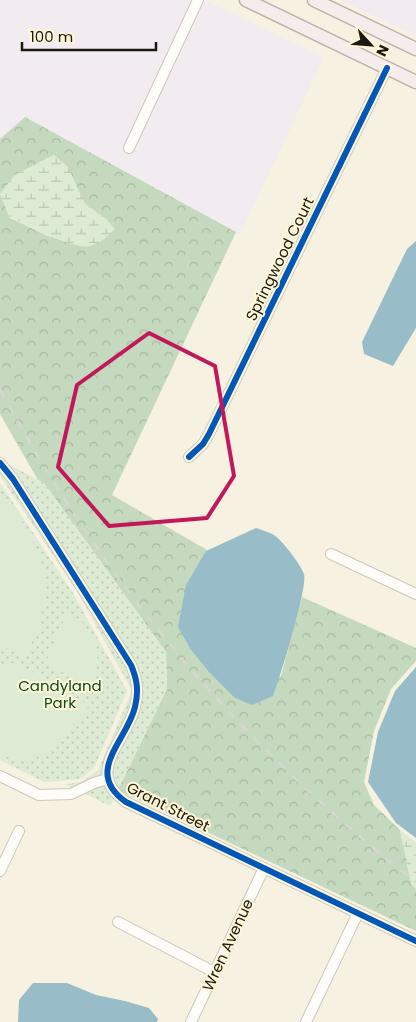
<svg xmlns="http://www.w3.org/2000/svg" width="416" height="1022" viewBox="0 0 416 1022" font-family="Poppins,sans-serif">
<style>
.commercial{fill:#f2ecf0}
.forest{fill:url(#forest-crowns);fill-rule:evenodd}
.wetland{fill:url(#wetland-marsh)}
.park{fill:url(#park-dots)}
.garden{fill:#ddead4}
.water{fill:#98bdc8}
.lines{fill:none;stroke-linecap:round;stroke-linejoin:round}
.minor-casing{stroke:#ccc8bb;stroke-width:12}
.major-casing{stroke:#c0b0ab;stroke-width:15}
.minor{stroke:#fefdfa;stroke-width:10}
.major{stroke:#f5edec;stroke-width:12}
.rail{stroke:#d7d6d1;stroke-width:2.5;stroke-dasharray:9 9;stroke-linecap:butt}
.cycleway-casing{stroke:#fff6d7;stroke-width:9}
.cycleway{stroke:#0057b8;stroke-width:6}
.marked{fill:none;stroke:#c2185b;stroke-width:4;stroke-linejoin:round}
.labels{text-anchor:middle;stroke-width:4;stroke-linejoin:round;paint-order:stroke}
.street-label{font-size:15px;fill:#1c190e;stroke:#fff6d7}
.park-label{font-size:15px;fill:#0c4b1d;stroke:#fff6d7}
</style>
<defs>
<pattern id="forest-crowns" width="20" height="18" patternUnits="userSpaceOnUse" patternTransform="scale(1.25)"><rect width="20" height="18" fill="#c4d9bd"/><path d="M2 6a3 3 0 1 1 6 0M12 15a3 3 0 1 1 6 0" fill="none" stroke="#a8baa1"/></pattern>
<pattern id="wetland-marsh" width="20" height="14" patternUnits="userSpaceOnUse" patternTransform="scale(1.25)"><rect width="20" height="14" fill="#ddead4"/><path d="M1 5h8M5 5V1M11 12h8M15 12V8" fill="none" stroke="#bdc8b5"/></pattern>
<pattern id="park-dots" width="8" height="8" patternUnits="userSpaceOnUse" patternTransform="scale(1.25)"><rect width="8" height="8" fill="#ddead4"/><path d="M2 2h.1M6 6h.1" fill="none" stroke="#bdc8b5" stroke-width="1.8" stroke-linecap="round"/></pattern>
</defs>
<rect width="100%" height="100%" fill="#f6f1e0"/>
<g class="commercial">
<polygon points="0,0 192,0 123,150 132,155 204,0 324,57 240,235 25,117 0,139"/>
<polygon points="341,0 416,0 416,36"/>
</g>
<path class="forest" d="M25 117 236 232 112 495 207 550 184 637 191 650 208 671 281 676 302 597 416 648V661L391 689 374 731 364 782 374 805 400 830 411 883 416 889V931L118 790 167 689 166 652 44 483 38 480 0 414V139ZM54 155 78 190 85 204 106 219 114 229 50 237 10 218 0 194 15 175Z"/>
<g class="wetland">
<path d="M54 155 68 167 85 204 106 219 115 229C107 237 101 243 90 246 74 250 25 225 10 217L0 194 15 175Z"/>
<polygon points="400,830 416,842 416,889 411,883"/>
</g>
<g class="park">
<path d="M6 463 44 483 166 652 167 689 110 806 65 784 82 782 98 770 132 691 131 689 77 591 0 476V470L9 481 126 667C133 683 132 694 129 711L139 713C143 695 142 680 135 663Z"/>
<polygon points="0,483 73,593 127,691 94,768 80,779 44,782 0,760"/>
</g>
<g class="garden">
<polygon points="0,491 21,520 40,555 47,585 39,628 24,658 0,644"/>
<polygon points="67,613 81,620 93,639 98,652 96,672 90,690 46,662"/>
<polygon points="16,662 89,706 59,746 27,762 0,755 0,674 5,665"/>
</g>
<g class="water">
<polygon points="416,241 416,328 393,366 364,354 362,342 407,249"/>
<path d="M256 528C262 530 269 532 274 535 282 540 301 565 304 574 308 587 280 678 273 696L252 705 235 698 208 671 191 650 178 627 186 585 206 551Z"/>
<polygon points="416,667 416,838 396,823 368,782 378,732 395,691"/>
<polygon points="33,983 67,983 96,995 125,1001 149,1008 158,1019 157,1022 18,1022 19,1000"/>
</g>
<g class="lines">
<g class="minor-casing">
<g id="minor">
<polyline points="129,148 198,0"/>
<polyline points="189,457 203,444 209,434 387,68"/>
<path d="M0 463 13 479 131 665C137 679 139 691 135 707 127 741 83 772 126 802L416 941"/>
<polyline points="331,554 416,594"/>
<polyline points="0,776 39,795 71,794 94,783 107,779"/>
<polyline points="0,871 19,831"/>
<polyline points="118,922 214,972"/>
<polyline points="191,1022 264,868"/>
<polyline points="306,1022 358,913"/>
</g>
</g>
<g class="major-casing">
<g id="major">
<polyline points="246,0 416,82"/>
<polyline points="314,0 416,49"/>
</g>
</g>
<use href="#minor" class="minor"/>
<use href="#major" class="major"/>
<path class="rail" d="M0 389C105 585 240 746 416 882"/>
<g class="cycleway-casing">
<g id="cycleway">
<polyline points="189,457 203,444 209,434 387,68"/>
<path d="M0 463 13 479 131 665C137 679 139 691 135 707 127 741 83 772 126 802L416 941"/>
</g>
</g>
<use href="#cycleway" class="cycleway"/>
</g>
<path class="marked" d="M149 333 215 366 234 476 207 518 109 526 58 467 77 385Z"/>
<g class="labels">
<g class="street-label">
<text transform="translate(280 259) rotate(-64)" y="5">Springwood Court</text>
<text transform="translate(168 807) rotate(27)" y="5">Grant Street</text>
<text transform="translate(228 945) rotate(-65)" y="5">Wren Avenue</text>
</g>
<g class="park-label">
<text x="60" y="691">Candyland<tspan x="60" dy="17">Park</tspan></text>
</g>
</g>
<g transform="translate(371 45) rotate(116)" stroke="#fff6d7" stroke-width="4" paint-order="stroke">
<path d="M0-4L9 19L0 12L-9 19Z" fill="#1c190e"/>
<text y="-8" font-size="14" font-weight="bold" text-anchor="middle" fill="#1c190e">N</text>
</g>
<path d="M22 42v8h134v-8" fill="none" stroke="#1c190e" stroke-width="2.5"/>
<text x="30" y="42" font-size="15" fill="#1c190e" stroke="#fff6d7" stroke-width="4" paint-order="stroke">100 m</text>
</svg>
